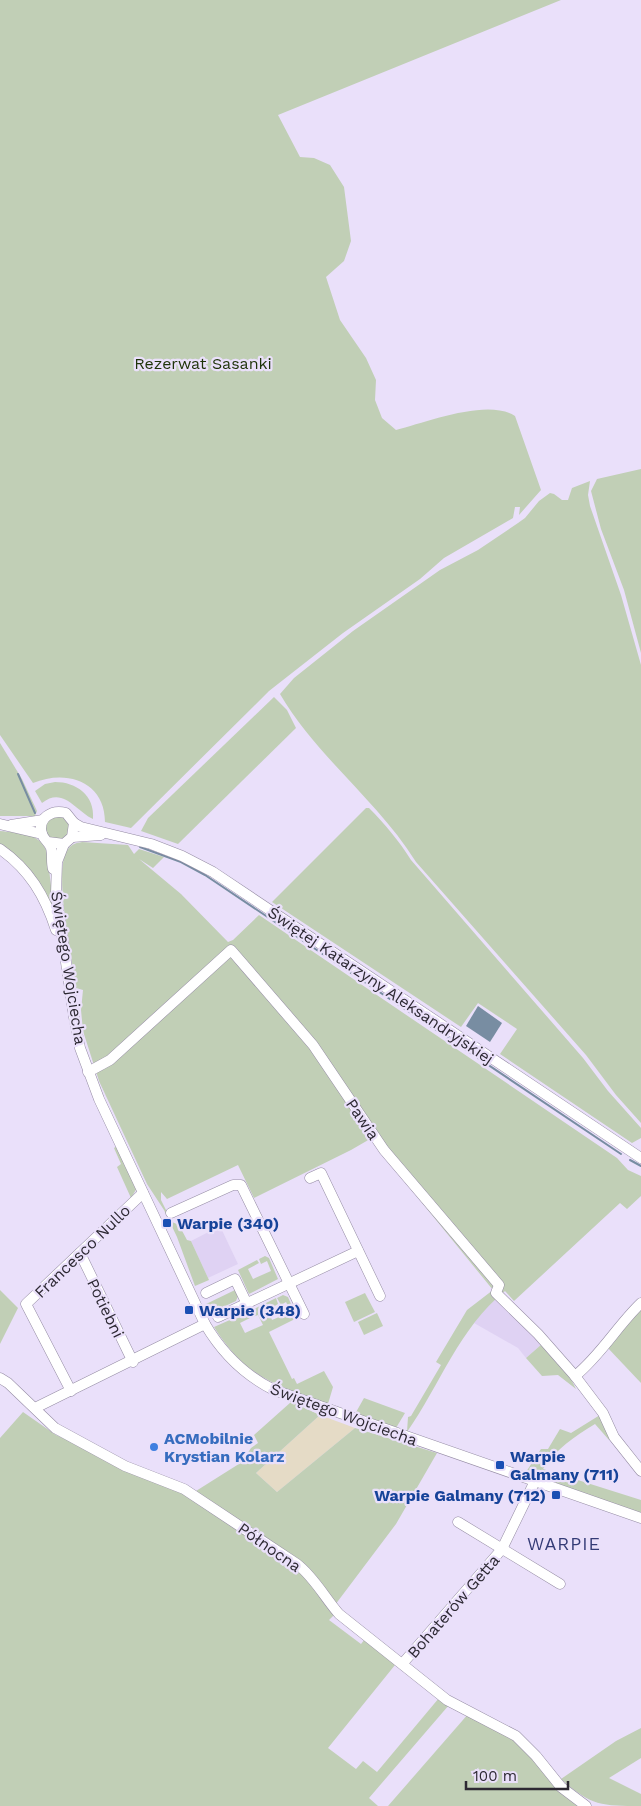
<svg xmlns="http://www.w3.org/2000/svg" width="641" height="1806" viewBox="0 0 641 1806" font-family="'Work Sans',sans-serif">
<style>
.commercial{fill:#e5dbc6}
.built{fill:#dfd2f3}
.green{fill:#c1cfb6}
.water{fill:#788da2}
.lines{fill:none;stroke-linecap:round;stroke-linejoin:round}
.stream{stroke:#788da2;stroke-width:2}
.minor-casing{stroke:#958ca4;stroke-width:11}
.minor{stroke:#fff;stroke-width:10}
.transit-dot{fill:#1a4fb4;stroke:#eae0fa;stroke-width:2}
.shop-dot{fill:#3f7fe0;stroke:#eae0fa;stroke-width:2}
.labels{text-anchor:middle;stroke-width:4.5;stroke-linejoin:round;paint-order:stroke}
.park-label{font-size:16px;fill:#1e3308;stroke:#eae0fa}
.street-label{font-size:16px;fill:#2d2933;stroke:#eae0fa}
.transit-label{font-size:16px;font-weight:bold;fill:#164399;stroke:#eae0fa;text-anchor:start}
.shop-label{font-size:16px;font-weight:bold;fill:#366cbe;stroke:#eae0fa;text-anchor:start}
.neighbourhood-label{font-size:18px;letter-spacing:1px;fill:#343b76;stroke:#eae0fa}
</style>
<rect width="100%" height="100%" fill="#eae0fa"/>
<polygon class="commercial" points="320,1415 355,1428 277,1492 256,1473"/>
<g class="built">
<polygon points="220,1226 238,1264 208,1278 191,1241"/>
<polygon points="496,1299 542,1344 526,1358 518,1348 474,1323 483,1310"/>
</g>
<g class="green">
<path d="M0 0H561L278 115 300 157 314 158 330 165 344 187 351 241 344 261 326 277 340 320 366 358 376 380 375 400 382 418 396 430C427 422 488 398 515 416L541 490 519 515 520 507H515L513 518 444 558 420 579 343 633 269 691 131 828 105 822C105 781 66 769 33 783L0 735Z"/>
<polygon points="641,469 641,653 624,590 601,529 591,491 597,479"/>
<path d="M590 481 588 495 590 506 621 595 641 665V1123L616 1095 586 1055 416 862C378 801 317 757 280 694L294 678 353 631 440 570 478 550 518 523 525 518 539 501 550 493 554 494 562 500H568L572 488Z"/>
<polygon points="274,697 287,710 296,728 178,844 141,831 148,818"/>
<polygon points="0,743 22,779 37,811 35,816 0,816"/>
<path d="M55 782C76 782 95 795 93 819 76 811 63 786 42 803L35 791 45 784Z"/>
<path d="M366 808H369C385 824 399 841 411 860L583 1058 608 1091 641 1128V1138L632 1143 500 1054 517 1029 478 1003 461 1027 272 902Z"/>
<polygon points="51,815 71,819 70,839 50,842 43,826"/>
<path d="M0 831C18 833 41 832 47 853L54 910 0 845Z"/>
<path d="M82 842 128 845 134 854 139 849 164 857 153 868 139 859 181 894 228 942 233 940 259 915 617 1158 628 1170 641 1176V1196L627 1209 620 1203 514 1301 505 1291C459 1328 440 1385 407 1432L408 1417 411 1416 441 1365 436 1362 467 1310 493 1290 370 1139 351 1150 254 1198 238 1165 167 1199 161 1192V1200L172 1222 179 1225 187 1240 191 1241 209 1280 195 1286 177 1237 164 1210 147 1184 99 1081 83 1031 81 1010 83 990 76 988C73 961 52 869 68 849 72 844 76 843 82 842Z"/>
<polygon points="117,1146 137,1188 131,1198 117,1167 121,1164 114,1148"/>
<polygon points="265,1256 269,1258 278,1279 249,1294 238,1270 257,1260 259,1263 248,1269 253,1279 271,1271 267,1261 261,1264 259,1259"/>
<polygon points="0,1290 18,1308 0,1344"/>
<polygon points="235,1290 238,1296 236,1301 208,1314 204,1305"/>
<polygon points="365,1293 375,1312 354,1322 345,1302"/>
<path d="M283 1295 288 1297 297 1318 269 1332 292 1379 294 1378 297 1384 324 1371 333 1387 328 1404C275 1385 246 1378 214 1327L248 1312 250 1318 240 1323 245 1333 263 1325 258 1315 253 1317 250 1311 276 1298 278 1304 268 1310 272 1320 291 1312 286 1302 281 1305 277 1298Z"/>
<polygon points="641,1308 641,1383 606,1346"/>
<polygon points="377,1313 383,1326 364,1335 358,1322"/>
<polygon points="542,1344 568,1373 576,1389 558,1375 542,1376 526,1358"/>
<polygon points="364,1398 405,1413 396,1428 355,1414"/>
<polygon points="291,1402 320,1415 256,1473 277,1492 355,1428 437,1453 396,1524 335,1605 302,1562 196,1491 242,1462 251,1448 258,1443 254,1435"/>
<polygon points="23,1412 56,1435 176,1488 218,1514 251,1540 300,1571 334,1615 329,1620 361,1644 365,1639 395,1665 328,1748 356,1769 363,1761 377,1772 439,1698 449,1705 369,1798 378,1806 0,1806 0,1438"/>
<path d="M600 1415 612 1437 609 1440 595 1424C574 1437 557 1448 543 1469L641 1500V1514L526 1472 541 1449H548L560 1429 571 1433Z"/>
<polygon points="469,1713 507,1734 579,1806 388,1806"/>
<path d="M641 1728V1758L609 1778 641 1794V1806C602 1806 591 1806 561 1779L616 1741Z"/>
</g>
<polygon class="water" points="478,1006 502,1023 490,1042 466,1026"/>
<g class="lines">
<g class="stream">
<polyline points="18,774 35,813"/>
<polyline points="140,847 181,862 205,875 621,1154"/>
<polyline points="630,1160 641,1166"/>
</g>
<g class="minor-casing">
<g id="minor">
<polyline points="74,823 81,827 151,844 182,856 213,872 641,1158"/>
<polyline points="0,824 42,834"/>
<polyline points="11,825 43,820"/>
<polyline points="72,837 101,835"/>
<path d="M48 842 64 844 72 837 74 823 66 813C52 809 37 818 42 834 44 840 49 842 51 848 53 855 51 862 53 869"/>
<path d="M64 844 57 862 56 894 74 1017 80 1048 99 1099 205 1324C222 1353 244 1375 274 1390L641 1518"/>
<path d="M0 849C29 869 45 896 56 930"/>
<polyline points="88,1072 110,1060 231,950 313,1045 384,1150 499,1285 496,1293 538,1334 575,1376 603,1413 614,1437 641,1471"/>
<polyline points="310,1178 321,1173 380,1296"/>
<polyline points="171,1213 233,1185 241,1185 304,1314"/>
<polyline points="80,1253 133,1362"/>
<polyline points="206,1293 235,1279 247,1304"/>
<polyline points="218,1317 358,1251"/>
<path d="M575 1376C601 1355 617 1326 641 1303"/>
<path d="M0 1378 8 1383 55 1428 125 1466 184 1489 297 1564C314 1577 325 1598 339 1614L447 1700 516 1736 536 1756 561 1787 586 1806"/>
<polyline points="71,1391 26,1304 143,1193"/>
<polyline points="35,1408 205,1324"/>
<polyline points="458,1522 560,1584"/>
<polyline points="403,1663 502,1549 535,1481"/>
</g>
</g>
<use href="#minor" class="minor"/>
</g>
<g class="transit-dot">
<rect x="162" y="1218" width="10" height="10" rx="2.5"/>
<rect x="184" y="1305" width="10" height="10" rx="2.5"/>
<rect x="495" y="1460" width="10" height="10" rx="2.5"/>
<rect x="551" y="1490" width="10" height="10" rx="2.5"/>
</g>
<circle class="shop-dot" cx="154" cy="1447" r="5"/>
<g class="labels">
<g class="park-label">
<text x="203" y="369">Rezerwat Sasanki</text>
</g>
<g class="street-label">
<text transform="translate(69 968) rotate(81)" y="6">Świętego Wojciecha</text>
<text transform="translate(381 985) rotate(34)" y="6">Świętej Katarzyny Aleksandryjskiej</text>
<text transform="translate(363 1119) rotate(56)" y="6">Pawia</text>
<text transform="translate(82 1251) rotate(-44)" y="6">Francesco Nullo</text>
<text transform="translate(106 1308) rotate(64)" y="6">Potiebni</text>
<text transform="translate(344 1414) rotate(20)" y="6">Świętego Wojciecha</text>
<text transform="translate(270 1547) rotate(35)" y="6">Północna</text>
<text transform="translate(453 1606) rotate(-49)" y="6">Bohaterów Getta</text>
</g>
<g class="transit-label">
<text x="177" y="1229">Warpie (340)</text>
<text x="199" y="1316">Warpie (348)</text>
<text x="510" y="1462">Warpie<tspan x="510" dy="18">Galmany (711)</tspan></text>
<text x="546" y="1501" text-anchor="end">Warpie Galmany (712)</text>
</g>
<g class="shop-label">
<text x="164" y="1444">ACMobilnie<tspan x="164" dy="18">Krystian Kolarz</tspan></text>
</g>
<g class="neighbourhood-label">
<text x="564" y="1550">WARPIE</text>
</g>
</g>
<path d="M466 1781v8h102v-8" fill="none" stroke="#2d2933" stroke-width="2.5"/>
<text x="473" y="1781" font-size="15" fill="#2d2933" stroke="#eae0fa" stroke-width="4" paint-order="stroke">100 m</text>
</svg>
